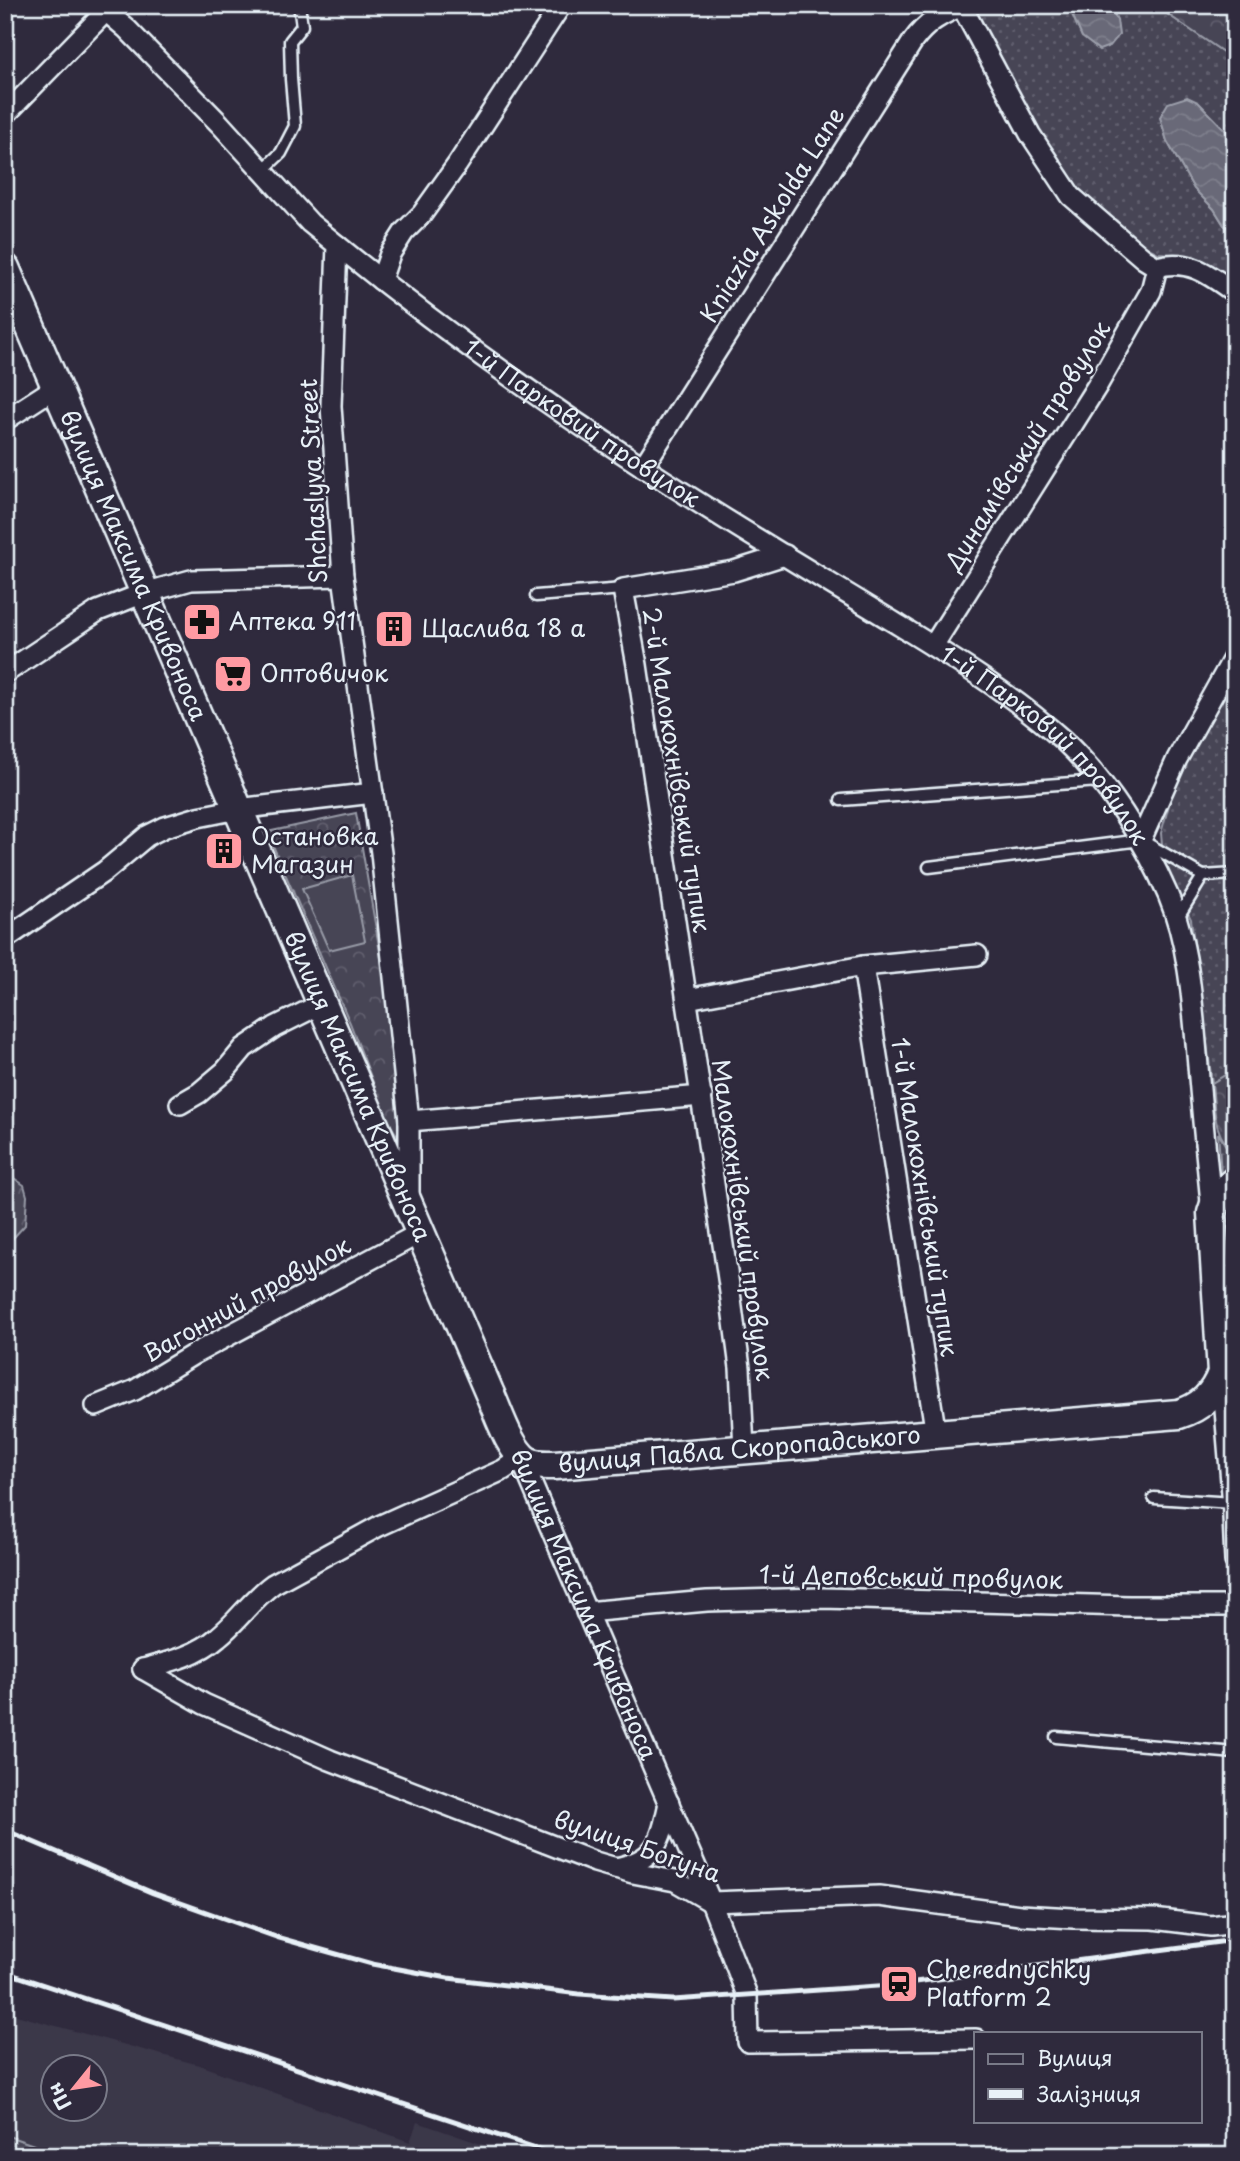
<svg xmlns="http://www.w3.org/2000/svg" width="1240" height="2161" viewBox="0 0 1240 2161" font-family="'Playpen Sans',sans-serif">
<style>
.built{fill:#3b3749;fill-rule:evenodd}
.grass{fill:url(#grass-dots);stroke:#979aa6;stroke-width:2}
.forest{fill:url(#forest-crowns);stroke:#979aa6;stroke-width:2}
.park{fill:#464455;stroke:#979aa6;stroke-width:2}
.water{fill:url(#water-waves);stroke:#9c9fab;stroke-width:2}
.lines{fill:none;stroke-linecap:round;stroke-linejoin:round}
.lane-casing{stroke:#e8f1f8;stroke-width:15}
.street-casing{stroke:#e8f1f8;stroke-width:24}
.secondary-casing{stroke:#e8f1f8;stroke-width:33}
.lane{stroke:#2f2a3d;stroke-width:10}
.street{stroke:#2f2a3d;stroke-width:19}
.secondary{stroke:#2f2a3d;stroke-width:28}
.rail{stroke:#e8f1f8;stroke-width:5}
.labels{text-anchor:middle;stroke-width:5;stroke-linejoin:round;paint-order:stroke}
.street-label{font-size:24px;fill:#e8f1f8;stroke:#2f2a3d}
.poi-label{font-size:24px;fill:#e8f1f8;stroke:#2f2a3d;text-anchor:start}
</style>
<defs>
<pattern id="grass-dots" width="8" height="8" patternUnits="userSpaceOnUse" patternTransform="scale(1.75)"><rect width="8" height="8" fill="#464455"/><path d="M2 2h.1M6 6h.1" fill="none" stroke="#615f6e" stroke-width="1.8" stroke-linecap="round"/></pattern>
<pattern id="forest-crowns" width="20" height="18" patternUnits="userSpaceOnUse" patternTransform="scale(1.75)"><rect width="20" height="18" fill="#464455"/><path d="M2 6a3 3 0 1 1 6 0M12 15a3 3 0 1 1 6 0" fill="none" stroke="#615f6e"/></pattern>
<pattern id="water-waves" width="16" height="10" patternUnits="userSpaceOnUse" patternTransform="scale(1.75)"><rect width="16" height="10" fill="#696978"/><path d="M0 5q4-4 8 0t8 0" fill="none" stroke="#7e7f8c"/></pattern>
</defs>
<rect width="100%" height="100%" fill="#2f2a3d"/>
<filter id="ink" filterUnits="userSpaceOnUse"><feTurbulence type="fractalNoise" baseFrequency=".0143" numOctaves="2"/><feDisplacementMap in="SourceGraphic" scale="14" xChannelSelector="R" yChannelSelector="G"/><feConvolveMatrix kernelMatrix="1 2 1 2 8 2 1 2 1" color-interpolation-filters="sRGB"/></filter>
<g filter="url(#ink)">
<path class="built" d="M5 2012 199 2065 410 2142 417 2122 516 2156H66L5 2135ZM52 2066H94V2108H52Z"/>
<g class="grass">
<polygon points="972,5 1068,5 1082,37 1117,20 1110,5 1154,5 1235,60 1235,140 1198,102 1160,117 1167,141 1194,189 1214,209 1224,225 1235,233 1235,285 1222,271 1204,261 1174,254 1158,253 1135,241 1076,187 1022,104 976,16"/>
<polygon points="1235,669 1235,1073 1227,1074 1212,1083 1191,919 1164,866 1161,833 1177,777"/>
<polygon points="1218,1133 1226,1146 1235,1152 1235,1367"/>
</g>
<g class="forest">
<polygon points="1154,5 1235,5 1235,60"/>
<polygon points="356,813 386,987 403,1130 397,1135 388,1121 350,1023 267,832"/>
<path d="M1235 1073V1152C1212 1136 1215 1108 1212 1083L1227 1074Z"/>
<polygon points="5,1172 24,1185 27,1196 25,1225 5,1247"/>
<polygon points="5,2135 66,2156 5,2156"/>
</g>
<polygon class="park" points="352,875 365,941 329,950 302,889"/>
<g class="water">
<polygon points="1068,5 1110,5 1117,20 1119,35 1110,46 1099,50 1082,37"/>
<polygon points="1187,97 1198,102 1235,140 1235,233 1224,225 1214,209 1194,189 1167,141 1160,117 1168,103"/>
</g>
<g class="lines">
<g class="lane-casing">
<g id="lane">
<polyline points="263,170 281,153 295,126 291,79 290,41 302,26 299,5"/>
<polyline points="536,596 623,589"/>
<polyline points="841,800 1099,781"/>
<polyline points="929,867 1141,840 1203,876 1235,874"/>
<polyline points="1178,917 1203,876"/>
<polyline points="1154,1498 1233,1503"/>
<polyline points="1056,1737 1235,1753"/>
</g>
</g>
<g class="street-casing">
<g id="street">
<path d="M961 5 1030 134 1071 196 1144 259 1157 267C1189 258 1210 275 1235 293"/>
<polyline points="107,12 127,29 220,124 310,223 337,245 331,406 343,576 381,853 409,1121 409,1195"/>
<polyline points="5,115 112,5"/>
<path id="s1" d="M337 245C434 324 537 398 642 466 725 521 812 572 897 624 954 659 1013 695 1063 740 1107 781 1144 840 1168 895 1190 947 1193 1010 1198 1066 1202 1115 1207 1163 1212 1212"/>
<polyline points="381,280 390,254 404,232 422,214 457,165 561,5"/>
<polyline points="5,420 56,387"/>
<path d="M643 467 913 41C926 23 941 14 962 6"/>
<polyline points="933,646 1097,386 1151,291 1157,267"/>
<polyline points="5,673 98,611 144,593 191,580 343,576"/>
<polyline points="1141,840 1177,759 1235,655"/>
<polyline points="5,939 105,871 147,836 165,827 198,817 238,809 373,793"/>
<polyline points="863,966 936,1435"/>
<polyline points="687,999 863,966 977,955"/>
<polyline points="180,1104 199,1093 225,1071 244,1048 275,1027 321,1004"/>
<polyline points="409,1121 702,1096"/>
<polyline points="1222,1374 1232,1494 1235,1561"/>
<polyline points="96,1406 135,1390 194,1354 420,1233"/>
<polyline points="744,1449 740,1368 730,1292 637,665 623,589 734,571 785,555"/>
<path id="s2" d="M518 1452 711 1902 747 1995 748 2042 976 2039"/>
<polyline points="586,1612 707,1601 822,1598 1129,1606 1235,1606"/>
<polyline points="143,1669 204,1704 330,1760 595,1862 633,1873 675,1881 711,1902 879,1896 1020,1915 1073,1918 1153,1919 1211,1926 1235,1923"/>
<path d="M143 1669C169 1662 198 1655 218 1637 238 1621 252 1599 273 1584L379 1526 503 1470 512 1464 517 1450"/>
<path d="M615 1868C657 1861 661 1840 669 1803"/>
</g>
</g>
<g class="secondary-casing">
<g id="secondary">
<path id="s3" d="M5 268 489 1392C498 1411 509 1449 527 1461 536 1466 546 1465 555 1465L1179 1414C1201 1407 1214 1395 1222 1373L1212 1213 1217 1198 1235 1181"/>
</g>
</g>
<use href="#lane" class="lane"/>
<use href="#street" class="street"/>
<use href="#secondary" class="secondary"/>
<g class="rail">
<polyline points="5,1830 153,1893 276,1937 372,1964 448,1978 579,1994 673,2000 892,1985 1235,1940"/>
<polyline points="5,1972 560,2156"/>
</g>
</g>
</g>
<defs>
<g id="pharmacy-square" transform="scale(2.0125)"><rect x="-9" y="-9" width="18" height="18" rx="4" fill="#ff9aa2" stroke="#2f2a3d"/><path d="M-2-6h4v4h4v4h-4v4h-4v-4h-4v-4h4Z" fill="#111"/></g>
<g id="building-square" transform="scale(2.0125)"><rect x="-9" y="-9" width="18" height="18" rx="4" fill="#ff9aa2" stroke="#2f2a3d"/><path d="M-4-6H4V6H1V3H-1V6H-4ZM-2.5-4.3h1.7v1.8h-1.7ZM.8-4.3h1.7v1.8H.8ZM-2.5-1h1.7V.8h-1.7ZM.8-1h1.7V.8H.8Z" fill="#111"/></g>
<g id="supermarket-square" transform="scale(2.0125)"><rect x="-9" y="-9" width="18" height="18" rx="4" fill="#ff9aa2" stroke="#2f2a3d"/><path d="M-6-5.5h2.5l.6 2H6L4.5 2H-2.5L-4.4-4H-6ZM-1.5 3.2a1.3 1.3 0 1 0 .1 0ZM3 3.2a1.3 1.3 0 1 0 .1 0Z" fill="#111"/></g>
<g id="station-square" transform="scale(2.0125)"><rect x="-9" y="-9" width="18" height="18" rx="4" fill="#ff9aa2" stroke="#2f2a3d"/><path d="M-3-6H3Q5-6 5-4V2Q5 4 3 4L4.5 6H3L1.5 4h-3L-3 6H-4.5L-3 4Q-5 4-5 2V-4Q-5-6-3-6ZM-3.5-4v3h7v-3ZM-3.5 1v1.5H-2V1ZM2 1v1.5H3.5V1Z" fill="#111"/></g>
</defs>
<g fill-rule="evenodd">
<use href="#pharmacy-square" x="202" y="622"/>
<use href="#building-square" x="394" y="629"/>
<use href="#supermarket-square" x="233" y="674"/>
<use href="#building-square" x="224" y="851"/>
<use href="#station-square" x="899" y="1984"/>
</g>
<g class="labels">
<g class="street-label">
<text transform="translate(773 215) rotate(-58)" y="8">Kniazia Askolda Lane</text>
<text dy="8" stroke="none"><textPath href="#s1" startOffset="303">1-й Парковий провулок</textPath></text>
<text transform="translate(1028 446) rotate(-58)" y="8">Динамівський провулок</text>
<text transform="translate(314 481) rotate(-93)" y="8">Shchaslyva Street</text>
<text dy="8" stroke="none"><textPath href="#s3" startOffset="324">вулиця Максима Кривоноса</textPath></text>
<text dy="8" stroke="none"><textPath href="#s1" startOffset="870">1-й Парковий провулок</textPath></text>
<text transform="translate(676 770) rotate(81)" y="8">2-й Малокохнівський тупик</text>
<text dy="8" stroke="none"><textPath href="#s3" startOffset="891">вулиця Максима Кривоноса</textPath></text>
<text transform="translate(924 1197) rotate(81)" y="8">1-й Малокохнівський тупик</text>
<text transform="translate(742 1220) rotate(82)" y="8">Малокохнівський провулок</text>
<text transform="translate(247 1300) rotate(-29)" y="8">Вагонний провулок</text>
<text dy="8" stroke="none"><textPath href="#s3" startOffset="1517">вулиця Павла Скоропадського</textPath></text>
<text transform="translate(911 1578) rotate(1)" y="8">1-й Деповський провулок</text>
<text dy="8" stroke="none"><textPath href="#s2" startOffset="166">вулиця Максима Кривоноса</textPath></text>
<text transform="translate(637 1847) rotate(19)" y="8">вулиця Богуна</text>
</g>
<g class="poi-label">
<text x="229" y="630">Аптека 911</text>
<text x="421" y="637">Щаслива 18 а</text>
<text x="260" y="682">Оптовичок</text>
<text x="251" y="845">Остановка<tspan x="251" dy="28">Магазин</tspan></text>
<text x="926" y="1978">Cherednychky<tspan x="926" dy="28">Platform 2</tspan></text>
</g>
</g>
<rect width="1240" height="2161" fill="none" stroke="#2f2a3d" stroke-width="28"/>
<rect x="14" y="14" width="1212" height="2133" fill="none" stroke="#e8f1f8" stroke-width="2.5" filter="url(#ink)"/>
<rect x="974" y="2032" width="228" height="91" fill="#2f2a3d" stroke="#797a88" stroke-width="2"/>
<rect x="988" y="2054" width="35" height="10" fill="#2f2a3d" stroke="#797a88" stroke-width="2"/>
<text x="1037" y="2066" font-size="21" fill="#e8f1f8">Вулиця</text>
<rect x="988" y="2089" width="35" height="10" fill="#e8f1f8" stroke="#797a88" stroke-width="2"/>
<text x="1037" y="2102" font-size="21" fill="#e8f1f8">Залізниця</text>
<g transform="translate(74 2088) rotate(240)"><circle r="33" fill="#2f2a3d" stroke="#797a88" stroke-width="2"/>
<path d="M0-5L12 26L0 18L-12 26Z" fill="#ff9aa2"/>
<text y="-10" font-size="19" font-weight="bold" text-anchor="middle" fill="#e8f1f8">Пн</text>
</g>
</svg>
